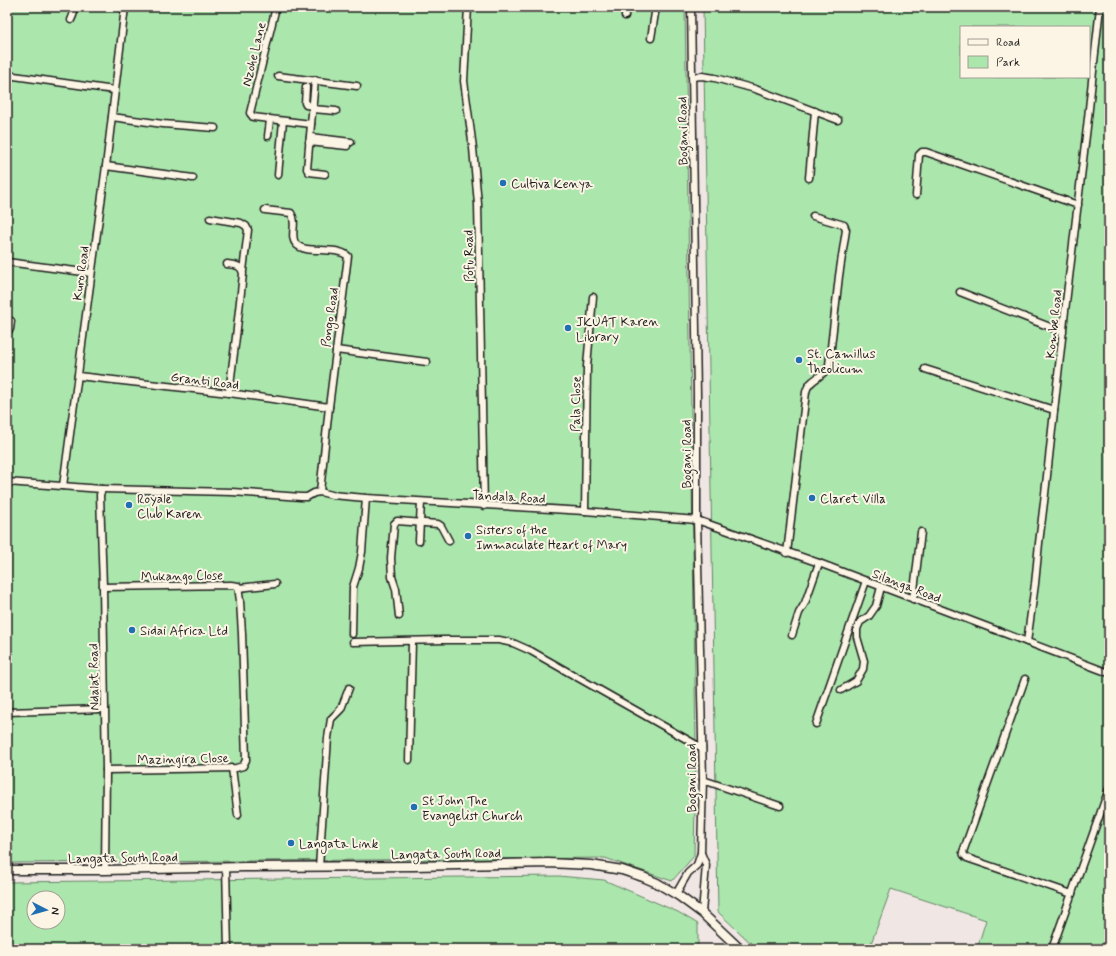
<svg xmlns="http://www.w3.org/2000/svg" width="1116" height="956" viewBox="0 0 1116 956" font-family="Mynerve,sans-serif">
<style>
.green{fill:#abe7ad;stroke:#648264;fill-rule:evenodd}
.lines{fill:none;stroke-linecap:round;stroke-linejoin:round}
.street-casing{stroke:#1c1c1c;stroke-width:9}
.secondary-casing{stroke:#1c1c1c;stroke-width:11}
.street{stroke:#fcf5e5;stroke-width:6}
.secondary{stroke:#fcf5e5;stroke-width:8}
.poi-dot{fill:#1f6fb2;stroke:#fcf5e5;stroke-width:1.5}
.labels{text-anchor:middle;stroke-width:4;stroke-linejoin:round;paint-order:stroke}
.street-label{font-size:13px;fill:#1c1c1c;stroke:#fcf5e5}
.poi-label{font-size:13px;fill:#1c1c1c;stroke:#fcf5e5;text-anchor:start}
</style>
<rect width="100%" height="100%" fill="#f0e7e4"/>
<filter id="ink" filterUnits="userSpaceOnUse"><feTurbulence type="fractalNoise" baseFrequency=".025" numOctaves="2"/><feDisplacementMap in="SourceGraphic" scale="8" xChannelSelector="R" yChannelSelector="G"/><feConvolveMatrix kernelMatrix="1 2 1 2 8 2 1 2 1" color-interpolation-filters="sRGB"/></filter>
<g filter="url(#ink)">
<g class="green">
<polygon points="7,7 685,7 696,752 694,856 672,881 605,858 7,863"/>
<path d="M703 7H1109V949H977L986 920 891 889 869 949H757L718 912ZM961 27H1089V77H961Z"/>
<path d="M558 876 604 880 678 912 698 924V949H7V882ZM34 898H58V922H34Z"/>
</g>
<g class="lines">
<g class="street-casing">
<g id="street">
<polyline points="276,7 250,113 253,117 311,124"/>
<polyline points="468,7 464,81 473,148 478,204 484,506"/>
<polyline points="625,16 626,7"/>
<path d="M71 20C73 16 75 12 73 7"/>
<polyline points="651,38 656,7"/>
<polyline points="7,75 114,90"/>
<polyline points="278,76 357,86"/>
<polyline points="692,77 702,76 715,78 755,89 838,120"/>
<polyline points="315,80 307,169 309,172 325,174"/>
<polyline points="306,87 305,103 306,105 313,106"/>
<polyline points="313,109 336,111"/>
<polyline points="112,117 163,124 215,128"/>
<polyline points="268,136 270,120"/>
<polyline points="310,137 351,142"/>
<polyline points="309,142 347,146"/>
<polyline points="106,166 193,178"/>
<polyline points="278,175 283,121"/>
<polyline points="809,178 815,111"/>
<polyline points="916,195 919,155 922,152 926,152 1078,205"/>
<path d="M265 210 291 213C298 223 289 236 296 244 306 255 334 245 348 256L329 407 320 492"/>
<polyline points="210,218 241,223 246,226 248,230 243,271"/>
<polyline points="7,262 91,273"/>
<path d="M227 264C235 265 242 265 243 274L236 337 229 393"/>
<polyline points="960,292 1063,332"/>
<polyline points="7,332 10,329 11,321"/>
<polyline points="336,350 427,362"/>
<polyline points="925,369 1054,410"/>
<polyline points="78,376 229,393 329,407"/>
<polyline points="7,482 102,489 100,495 103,587 106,770 105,870"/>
<polyline points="63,486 106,166 125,7"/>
<polyline points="102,489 232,492 301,497 307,497 314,493 320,492 332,495 366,498 585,511 697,520 819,563 1109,673"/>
<polyline points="585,511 587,366 593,297"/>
<polyline points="419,541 421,502"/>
<path d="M787 553 806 392C809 378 824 378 829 365L839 276 846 230 844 225 813 216"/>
<polyline points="103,587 231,585 238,586 240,601 242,634 246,760 243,766 236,768 106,770"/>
<polyline points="239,588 275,584"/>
<polyline points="913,599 921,532"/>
<polyline points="399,616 396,589 392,577 391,558 394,524 397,521 438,524 441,526 449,541"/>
<polyline points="352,634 353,587 359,568 362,552 366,498"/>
<polyline points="792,635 799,613 805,603 819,563"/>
<polyline points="353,642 444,640 499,640 513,643 531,651 702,748"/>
<polyline points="1027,642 1035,584 1039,543 1045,494 1065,311 1087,127 1100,7"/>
<polyline points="1025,679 963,852 964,855 967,858 1072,894"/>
<polyline points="841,690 856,681 863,669 864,661 857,637 857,629 860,622 869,616 876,606 881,587"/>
<polyline points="7,712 104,709"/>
<polyline points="816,724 866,581"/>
<polyline points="409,760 412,642"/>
<polyline points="232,768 238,815"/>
<polyline points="703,780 780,806"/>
<polyline points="701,853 706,865 702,913"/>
<polyline points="226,867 228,949"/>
<polyline points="319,867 328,738 331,719 341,709 349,688"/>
<polyline points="676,894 688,873 697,865 701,853 703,780 697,520 697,395 691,7"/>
<polyline points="1052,949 1109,789"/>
</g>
</g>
<g class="secondary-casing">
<polyline id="secondary" points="7,870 105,870 245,867 414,866 548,863 591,865 622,870 643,877 657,883 679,896 702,913 740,949"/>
</g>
<use href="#street" class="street"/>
<use href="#secondary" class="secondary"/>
</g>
</g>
<g class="poi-dot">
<circle cx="503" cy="183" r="4"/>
<circle cx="568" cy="328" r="4"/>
<circle cx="799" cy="360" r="4"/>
<circle cx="812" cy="498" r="4"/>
<circle cx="129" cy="505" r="4"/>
<circle cx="468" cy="536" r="4"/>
<circle cx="132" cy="630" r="4"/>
<circle cx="414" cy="807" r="4"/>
<circle cx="291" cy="843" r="4"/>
</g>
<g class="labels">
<g class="street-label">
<text transform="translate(253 54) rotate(-76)" y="5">Nzohe Lane</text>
<text transform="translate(682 131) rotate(-91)" y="5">Bogani Road</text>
<text transform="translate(468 256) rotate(-91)" y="5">Pofu Road</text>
<text transform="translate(80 273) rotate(-82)" y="5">Kuro Road</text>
<text transform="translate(329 317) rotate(-82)" y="5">Pongo Road</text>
<text transform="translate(1053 324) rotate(-84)" y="5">Kombe Road</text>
<text transform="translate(205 380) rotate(7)" y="5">Granti Road</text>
<text transform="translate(575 404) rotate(-89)" y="5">Pala Close</text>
<text transform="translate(686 454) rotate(-90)" y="5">Bogani Road</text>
<text transform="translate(509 496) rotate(3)" y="5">Tandala Road</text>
<text transform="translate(182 575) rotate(-1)" y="5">Mukango Close</text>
<text transform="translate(907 585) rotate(21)" y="5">Silanga Road</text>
<text transform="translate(93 677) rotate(-91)" y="5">Ndalat Road</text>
<text transform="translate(183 758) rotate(-1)" y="5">Mazingira Close</text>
<text transform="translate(691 778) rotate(-90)" y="5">Bogani Road</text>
<text transform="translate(446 853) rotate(-1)" y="5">Langata South Road</text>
<text transform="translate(123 857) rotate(-1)" y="5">Langata South Road</text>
</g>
<g class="poi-label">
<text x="511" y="188">Cultiva Kenya</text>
<text x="576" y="326">JKUAT Karen<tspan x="576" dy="15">Library</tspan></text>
<text x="807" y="358">St. Camillus<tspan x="807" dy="15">Theolicum</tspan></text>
<text x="137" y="503">Royale<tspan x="137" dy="15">Club Karen</tspan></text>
<text x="820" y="503">Claret Villa</text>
<text x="476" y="534">Sisters of the<tspan x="476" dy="15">Immaculate Heart of Mary</tspan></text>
<text x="140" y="635">Sidai Africa Ltd</text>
<text x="422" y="805">St John The<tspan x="422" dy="15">Evangelist Church</tspan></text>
<text x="299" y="848">Langata Link</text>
</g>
</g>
<rect width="1116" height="956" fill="none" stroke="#fcf5e5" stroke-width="24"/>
<rect x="12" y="12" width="1092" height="932" fill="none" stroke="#1c1c1c" stroke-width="1.5" filter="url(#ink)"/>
<rect x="960" y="26" width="130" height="52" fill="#fcf5e5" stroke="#a29e95"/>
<rect x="968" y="39" width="20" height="6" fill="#fcf5e5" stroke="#a29e95"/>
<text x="996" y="46" font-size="12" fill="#1c1c1c">Road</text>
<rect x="968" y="56" width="20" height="12" fill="#abe7ad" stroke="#a29e95"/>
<text x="996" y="66" font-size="12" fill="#1c1c1c">Park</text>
<g transform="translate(46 910) rotate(96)"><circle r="19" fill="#fcf5e5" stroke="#a29e95"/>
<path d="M0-3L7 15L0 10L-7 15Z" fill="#1f6fb2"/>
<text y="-6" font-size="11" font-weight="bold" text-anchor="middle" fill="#1c1c1c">N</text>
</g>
</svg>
